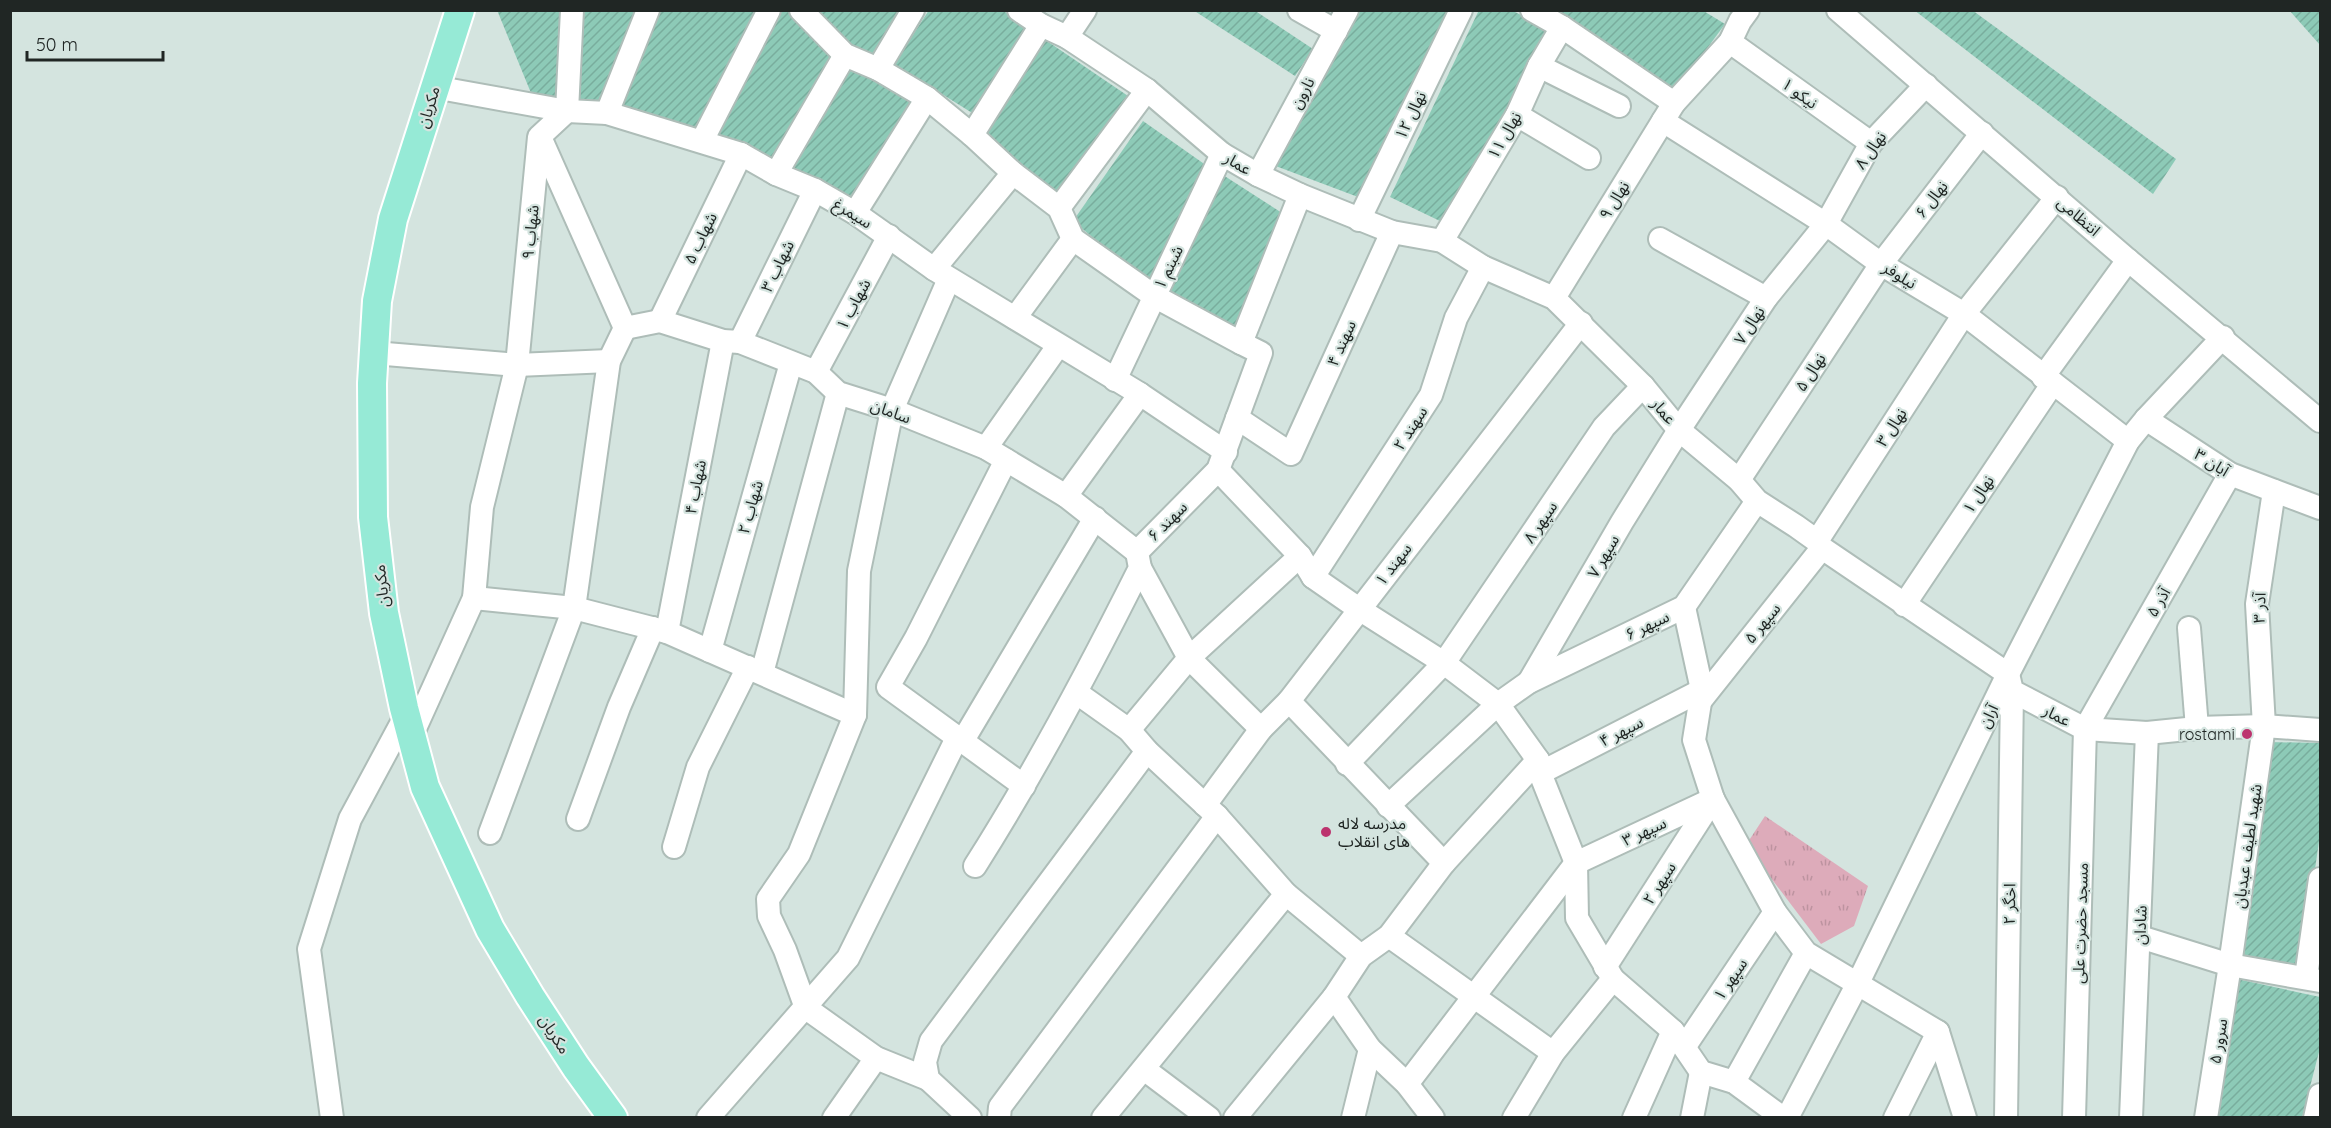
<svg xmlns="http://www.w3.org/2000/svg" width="2331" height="1128" viewBox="0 0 2331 1128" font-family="Quicksand,'Noto Sans Arabic',sans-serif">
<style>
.grass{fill:url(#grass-tufts)}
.building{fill:url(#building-hatch)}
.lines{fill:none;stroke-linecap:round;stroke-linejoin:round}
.minor-casing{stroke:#aebdb8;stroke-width:26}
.major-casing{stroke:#fff;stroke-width:32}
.minor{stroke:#fff;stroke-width:22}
.major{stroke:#96ead6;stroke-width:28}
.poi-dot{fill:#bc336e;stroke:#d4e4df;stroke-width:2}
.labels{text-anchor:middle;stroke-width:4.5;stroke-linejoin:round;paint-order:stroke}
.street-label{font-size:16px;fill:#202624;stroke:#d4e4df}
.poi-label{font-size:16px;fill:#202624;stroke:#d4e4df;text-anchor:end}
</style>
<defs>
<pattern id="grass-tufts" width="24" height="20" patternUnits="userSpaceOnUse" patternTransform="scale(1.5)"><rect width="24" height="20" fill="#ddabba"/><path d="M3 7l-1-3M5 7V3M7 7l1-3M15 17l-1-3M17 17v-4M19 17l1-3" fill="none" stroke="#bd93a0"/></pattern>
<pattern id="building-hatch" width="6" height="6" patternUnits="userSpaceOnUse" patternTransform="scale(1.5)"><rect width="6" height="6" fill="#8dcab7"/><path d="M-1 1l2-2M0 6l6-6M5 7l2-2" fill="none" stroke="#79ad9d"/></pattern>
</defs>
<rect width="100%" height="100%" fill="#d4e4df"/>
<polygon class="grass" points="1765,816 1868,886 1854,926 1821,944 1746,845"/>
<g class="building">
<polygon points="497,10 561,10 558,97 531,93"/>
<polygon points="576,10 642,10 606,105 571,107"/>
<polygon points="654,10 762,10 697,131 618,109"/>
<polygon points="774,10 787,10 839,57 774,166 710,137"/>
<polygon points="817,10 905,10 876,61 845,44"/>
<polygon points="929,10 1002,10 1032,30 977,116 894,64"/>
<polygon points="1193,10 1254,10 1313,49 1295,76"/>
<polygon points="1356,10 1451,10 1358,197 1273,165"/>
<polygon points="1479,10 1511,10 1549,29 1519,88 1442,222 1390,197"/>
<polygon points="1541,10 1702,10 1725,24 1675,92"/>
<polygon points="1914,10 1972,10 2176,159 2153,194"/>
<polygon points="2289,10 2320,10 2320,45"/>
<polygon points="1044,39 1134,100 1055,195 982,132"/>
<polygon points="853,64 918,105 853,206 782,172"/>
<polygon points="1143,121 1210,168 1151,286 1073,221"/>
<polygon points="1223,175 1282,213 1235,331 1166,296"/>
<polygon points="2268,742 2320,743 2320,834 2301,968 2236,959"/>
<polygon points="2237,979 2320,997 2320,1048 2302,1118 2215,1118"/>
</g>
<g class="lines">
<g class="minor-casing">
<g id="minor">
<polyline points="801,10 845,55 878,69 927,98 972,135 1013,173 1059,208 1073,239 1154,296 1241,343"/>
<polyline points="1019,10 1041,25 1067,37 1147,90 1222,154 1258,175 1300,195 1392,232 1442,241 1483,267 1554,298 1643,386 1679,430 1739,480 1757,501 1796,526 1817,541 1822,548 2008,674 2012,691 2085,729 2147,733 2197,728 2264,726 2320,730"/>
<polyline points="1299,10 1336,31"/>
<polyline points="1532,10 1562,27 1674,103"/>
<polyline points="1838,10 2128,260 2320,421"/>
<polyline points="1067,37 1085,10"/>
<polyline points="1730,42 1871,143"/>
<polyline points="1539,66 1619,106"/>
<polyline points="878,69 913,10"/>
<polyline points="434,87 567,111 607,113 741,154 776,174 815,190 855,213 934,269 1140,394 1226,452"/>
<polyline points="607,113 648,10"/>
<polyline points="1517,115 1589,158"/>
<polyline points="1663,121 1826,224 1881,264 1964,314 2128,441"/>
<polyline points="972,135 1041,25"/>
<polyline points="540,137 625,328"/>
<polyline points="702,141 769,10"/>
<polyline points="776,174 845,55"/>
<polyline points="1258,175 1347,10"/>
<polyline points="1059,208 1147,90"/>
<polyline points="855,213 927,98"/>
<polyline points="1359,220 1461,10"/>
<polyline points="1660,239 1766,298"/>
<polyline points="1442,241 1517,115 1539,66 1562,27"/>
<polyline points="934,269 1013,173"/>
<polyline points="1554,298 1674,103 1730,42 1740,21 1748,10"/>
<polyline points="1015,318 1073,239"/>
<polyline points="660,321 741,154"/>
<polyline points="625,328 660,321 723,341 740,342 816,372 838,393 892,410 986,448 1066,496 1137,552"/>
<polyline points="740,342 815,190"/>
<polyline points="374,353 517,365 609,361"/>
<polyline points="816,372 889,236"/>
<polyline points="2043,377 2128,260"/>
<polyline points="1115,380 1222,154"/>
<polyline points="1237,418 1291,454 1392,232"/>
<polyline points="2146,419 2230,474 2320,508"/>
<polyline points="986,448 1058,346"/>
<polyline points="1006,460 916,638 888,687 1024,786"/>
<polyline points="1218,470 1300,556 1313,577 1359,609 1444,663 1498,704 1538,760 1540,773 1576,863 1577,918 1613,979 1553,1053 1514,1118"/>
<polyline points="1739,480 1881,264 1982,133"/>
<polyline points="1066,496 1140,394"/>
<polyline points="1817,541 1964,314 2057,197"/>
<polyline points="1140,568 1189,658 1261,729"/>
<polyline points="1313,577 1431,395 1456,318 1483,267"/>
<polyline points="474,598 574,608 667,632 855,715"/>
<polyline points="1904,605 2053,383"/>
<polyline points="1684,607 1702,690 1694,740 1713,799 1775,912 1806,953 1938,1032 1965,1118"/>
<polyline points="2189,628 2197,728"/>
<polyline points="667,632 723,341"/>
<polyline points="710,651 791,363"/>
<polyline points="762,673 838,393"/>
<polyline points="1529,682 1622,522 1679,430 1766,298 1826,224 1871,143 1926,85"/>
<polyline points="1077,693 1129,730 1147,751 1217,816 1286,894 1361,956"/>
<polyline points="1702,699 1822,548"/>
<polyline points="1289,701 1444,863"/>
<polyline points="1129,730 1189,658 1300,556"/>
<polyline points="412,735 474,598 482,507 517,365 539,137 567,111 572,10"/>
<polyline points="962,742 1095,518"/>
<polyline points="1347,764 1444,663 1604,427 1643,386"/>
<polyline points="1540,773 1702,690"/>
<polyline points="1205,805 1261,729 1289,701 1581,323"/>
<polyline points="1388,806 1498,704 1529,682 1684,607 1757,501"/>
<polyline points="578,819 619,707 653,628"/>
<polyline points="490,833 574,608 609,361 625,328"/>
<polyline points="674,847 698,767 748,667"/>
<path d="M975 866C1036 770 1089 670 1140 568L1137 552 1218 470 1261 353 1241 343 1300 195"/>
<polyline points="1389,936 1553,1053"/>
<polyline points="2140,937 2230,965 2320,981"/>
<polyline points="1605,967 1713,799"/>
<polyline points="2306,977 2320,879"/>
<polyline points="1613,979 1673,1031 1701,1072 1734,1082 1783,1118"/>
<polyline points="1334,997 1370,1049 1407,1084 1433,1118"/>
<polyline points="1685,1046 1775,912"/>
<polyline points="1144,1069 1209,1118"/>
<polyline points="928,1079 876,1058 806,1008 785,950 769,916 768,899 799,854 855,715 859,571 892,410 949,279"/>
<polyline points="1734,1082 1806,953"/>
<polyline points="1407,1084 1576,863 1713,799"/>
<polyline points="332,1118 309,949 350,819 406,715"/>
<polyline points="708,1118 848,958 957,738"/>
<polyline points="834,1118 876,1058"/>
<polyline points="970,1118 928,1079 925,1062 931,1041 1147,751"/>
<polyline points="999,1118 1000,1107 1217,816"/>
<polyline points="1103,1118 1286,894"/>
<polyline points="1235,1118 1334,997 1361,956 1389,936 1444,863 1538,760"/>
<polyline points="1353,1118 1370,1049"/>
<polyline points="1634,1118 1673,1031"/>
<polyline points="1692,1118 1701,1072"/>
<polyline points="1787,1118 1858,983 2008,674 2128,441 2146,419 2223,337"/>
<polyline points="1895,1118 1938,1032"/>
<polyline points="2006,1118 2012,691"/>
<polyline points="2074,1118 2085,729 2230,474"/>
<polyline points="2131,1118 2147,733"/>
<polyline points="2206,1118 2230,965 2264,726 2257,604 2274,491"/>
<polyline points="2315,1118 2320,1095"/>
</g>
</g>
<g class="major-casing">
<polyline id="major" points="460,10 393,219 377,301 372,383 373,517 384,613 404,708 425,787 490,929 530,996 576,1067 613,1118"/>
</g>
<use href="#minor" class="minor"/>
<use href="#major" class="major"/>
</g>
<g class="poi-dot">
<circle cx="2247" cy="734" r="6"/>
<circle cx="1326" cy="832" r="6"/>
</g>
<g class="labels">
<g class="street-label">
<text transform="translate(1302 93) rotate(-62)" y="6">نارون</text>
<text transform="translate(1800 93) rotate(36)" y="6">نیکو ۱</text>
<text transform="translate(428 107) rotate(-73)" y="6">مکریان</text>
<text transform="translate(1410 115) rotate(-64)" y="6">نهال ۱۲</text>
<text transform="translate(1504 135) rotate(-60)" y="6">نهال ۱۱</text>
<text transform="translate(1870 150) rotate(-55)" y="6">نهال ۸</text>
<text transform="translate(1238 163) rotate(31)" y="6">عمار</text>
<text transform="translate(1931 199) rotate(-52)" y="6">نهال ۶</text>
<text transform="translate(1614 200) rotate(-58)" y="6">نهال ۹</text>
<text transform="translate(853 213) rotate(32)" y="6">سیمرغ</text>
<text transform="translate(2079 216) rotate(41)" y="6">انتظامی</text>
<text transform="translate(530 232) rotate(-84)" y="6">شهاب ۹</text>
<text transform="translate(700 238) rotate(-64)" y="6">شهاب ۵</text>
<text transform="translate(777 266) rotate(-64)" y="6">شهاب ۳</text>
<text transform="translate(1168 267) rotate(-64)" y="6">شبنم ۱</text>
<text transform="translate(1900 275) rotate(32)" y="6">نیلوفر</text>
<text transform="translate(853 304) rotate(-62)" y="6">شهاب ۱</text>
<text transform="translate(1749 325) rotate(-57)" y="6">نهال ۷</text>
<text transform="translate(1341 343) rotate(-66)" y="6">سهند ۴</text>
<text transform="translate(1810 372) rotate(-57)" y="6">نهال ۵</text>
<text transform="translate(891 411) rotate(20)" y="6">سامان</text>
<text transform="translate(1664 411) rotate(50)" y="6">عمار</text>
<text transform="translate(1891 427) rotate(-57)" y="6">نهال ۳</text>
<text transform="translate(1410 428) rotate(-57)" y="6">سهند ۲</text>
<text transform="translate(2212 462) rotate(32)" y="6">آبان ۳</text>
<text transform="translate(695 487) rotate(-79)" y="6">شهاب ۴</text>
<text transform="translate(1978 494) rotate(-56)" y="6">نهال ۱</text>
<text transform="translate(750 507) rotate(-74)" y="6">شهاب ۲</text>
<text transform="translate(1167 521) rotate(-45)" y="6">سهند ۶</text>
<text transform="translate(1540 522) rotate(-56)" y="6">سپهر ۸</text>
<text transform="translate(1603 556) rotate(-60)" y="6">سپهر ۷</text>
<text transform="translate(1393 564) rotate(-52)" y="6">سهند ۱</text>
<text transform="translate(381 586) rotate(-96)" y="6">مکریان</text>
<text transform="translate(2158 602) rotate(-60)" y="6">آذر ۵</text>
<text transform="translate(2259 608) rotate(-88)" y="6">آذر ۳</text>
<text transform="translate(1762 623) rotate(-51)" y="6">سپهر ۵</text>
<text transform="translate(1647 625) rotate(-26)" y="6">سپهر ۶</text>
<text transform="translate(2057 715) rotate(27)" y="6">عمار</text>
<text transform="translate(1988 716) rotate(-64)" y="6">آران</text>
<text transform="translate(1621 731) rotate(-27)" y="6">سپهر ۴</text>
<text transform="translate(1644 831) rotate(-25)" y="6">سپهر ۳</text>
<text transform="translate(2247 846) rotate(-82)" y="6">شهید لطیف عبدیان</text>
<text transform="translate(1659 883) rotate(-57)" y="6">سپهر ۲</text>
<text transform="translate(2009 904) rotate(-89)" y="6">اخگر ۲</text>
<text transform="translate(2080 923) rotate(-88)" y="6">مسجد حضرت علی</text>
<text transform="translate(2140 925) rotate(-88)" y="6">شادان</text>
<text transform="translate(1730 979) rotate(-56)" y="6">سپهر ۱</text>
<text transform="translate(555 1034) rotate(57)" y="6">مکریان</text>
<text transform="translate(2218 1041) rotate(-81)" y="6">سرور ۵</text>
</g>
<g class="poi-label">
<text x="2235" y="740">rostami</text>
<text x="1338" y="829" text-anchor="start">مدرسه لاله<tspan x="1338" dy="18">های انقلاب</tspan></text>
</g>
</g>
<rect width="2331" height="1128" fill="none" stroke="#202624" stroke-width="24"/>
<path d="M27 51v9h136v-9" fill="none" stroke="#202624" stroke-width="3"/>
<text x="36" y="51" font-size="18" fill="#202624" stroke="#d4e4df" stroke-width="4.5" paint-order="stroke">50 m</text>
</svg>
